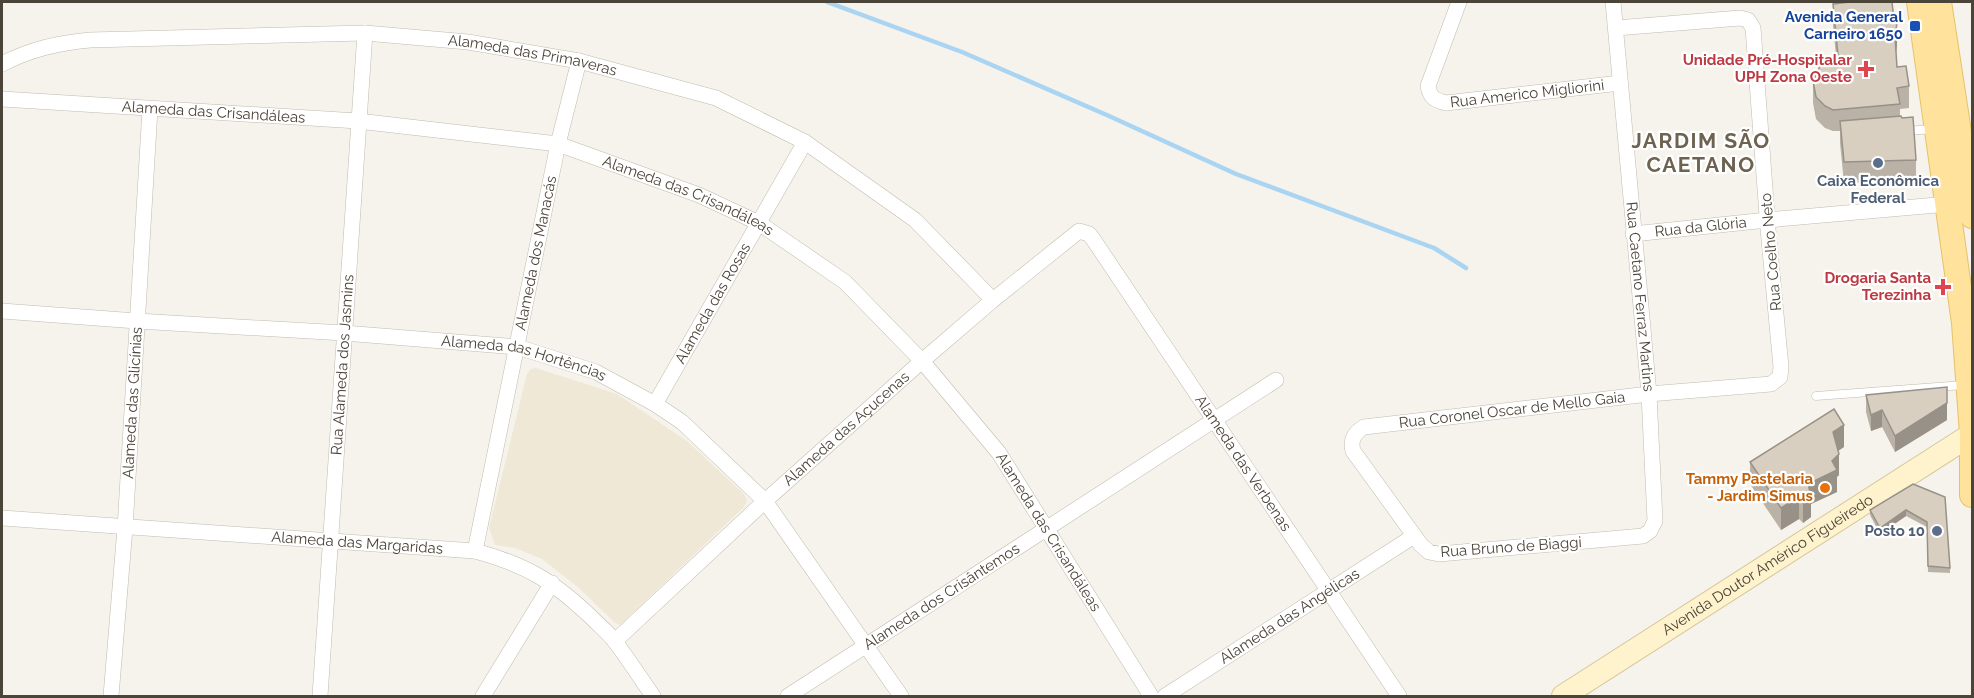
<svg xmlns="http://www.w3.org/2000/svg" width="1974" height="698" viewBox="0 0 1974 698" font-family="Raleway,sans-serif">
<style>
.education{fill:#efe8d6}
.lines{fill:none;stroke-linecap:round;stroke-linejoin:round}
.stream{stroke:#a9d4f2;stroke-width:4.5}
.service-casing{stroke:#c2bbae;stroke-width:9}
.minor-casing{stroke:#c2bbae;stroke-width:16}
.secondary-casing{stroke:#d6c79b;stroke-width:24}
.primary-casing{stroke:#e6c16a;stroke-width:26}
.service{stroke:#fff;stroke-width:8}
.minor{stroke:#fff;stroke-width:15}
.secondary{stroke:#fff3cd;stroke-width:22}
.primary{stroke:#ffe39c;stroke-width:24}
.wall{fill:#bab2a6}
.shaded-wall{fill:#979187}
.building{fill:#d8cfc1;stroke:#979187;stroke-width:1.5}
.transit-dot{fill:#1a4fb4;stroke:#fff;stroke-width:2}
.health-dot{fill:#e0444e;stroke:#fff;stroke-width:2}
.service-dot{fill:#5c6f8a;stroke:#fff;stroke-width:2}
.food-dot{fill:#e8710a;stroke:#fff;stroke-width:2}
.labels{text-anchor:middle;stroke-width:4.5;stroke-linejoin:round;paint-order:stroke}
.transit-label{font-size:15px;font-weight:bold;fill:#164399;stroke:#fff;text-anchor:end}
.street-label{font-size:15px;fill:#4b4439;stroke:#fff}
.health-label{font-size:15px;font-weight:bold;fill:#be3a42;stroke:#fff;text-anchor:end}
.service-label{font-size:15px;font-weight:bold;fill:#4e5e75;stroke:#fff}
.food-label{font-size:15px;font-weight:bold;fill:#c56008;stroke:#fff;text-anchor:end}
.district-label{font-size:21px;font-weight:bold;letter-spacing:1.5px;fill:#6e6250;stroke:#fff}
</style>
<rect width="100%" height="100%" fill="#f6f3ec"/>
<polygon class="education" points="536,368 617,394 687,441 744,494 747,500 744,507 620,625 615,623 579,588 542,559 515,548 495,545 489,528 527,374 531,369"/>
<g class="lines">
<polyline class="stream" points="827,2 962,52 1109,116 1236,174 1434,248 1466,268"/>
<g class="service-casing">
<g id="service">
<polyline points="1905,131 1935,129"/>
<polyline points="1816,396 1964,385"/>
</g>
</g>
<g class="minor-casing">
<g id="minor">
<path id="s1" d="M1459 2 1428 86C1430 98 1435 100 1446 103L1620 83"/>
<path id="s2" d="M1613 2 1649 394 1655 521 1650 531 1643 536 1439 554 1429 552 1421 545 1353 451C1350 440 1354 433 1364 427L1649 394 1771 384 1780 377 1781 367 1768 229 1753 28 1748 20 1740 18 1616 28"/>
<path id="s3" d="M2 64C31 49 58 43 90 40L365 33 468 42 579 61 716 98 805 142 915 220 993 300"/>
<path id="s4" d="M2 99 358 121 558 144 699 195 759 223 845 282 922 361 999 453 1151 696"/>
<path id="s5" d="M1633 234 1767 220 1948 204"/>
<path id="s6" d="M2 311 137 321 344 333 518 347 596 372 655 404 682 422 765 501 901 696"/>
<path id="s7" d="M655 404 805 142"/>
<path id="s8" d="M2 518 475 551C527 565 555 582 594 620 601 627 610 634 616 643 629 660 641 679 653 696"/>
<path id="s9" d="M475 551 558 144 579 61"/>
<path id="s10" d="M615 641 765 501 922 361 993 300 1079 231 1089 234 1093 239 1399 696"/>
<path id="s11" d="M111 696 125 528 150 109"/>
<path id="s12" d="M320 696 365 33"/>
<polyline points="483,696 552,583"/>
<path id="s13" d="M788 696 1276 380"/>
<path id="s14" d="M1165 696 1414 536"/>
</g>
</g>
<g class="secondary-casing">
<g id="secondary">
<path id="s15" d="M1563 696 1972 434"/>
</g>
</g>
<g class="primary-casing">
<g id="primary">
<polyline points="1919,2 1964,323 1972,434 1972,495"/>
<polyline points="1939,2 1972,216"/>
</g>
</g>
<use href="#service" class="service"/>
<use href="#minor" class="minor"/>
<use href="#secondary" class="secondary"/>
<use href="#primary" class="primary"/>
</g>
<g class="wall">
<polygon points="1833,4 1893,11 1897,45 1896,53 1897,67 1909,86 1909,108 1900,109 1900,116 1916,160 1916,182 1844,183 1840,143 1840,131 1833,131 1825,128 1816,119 1813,103 1813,81 1836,56 1833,25"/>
<polygon points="1866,395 1947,420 1895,452 1882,427 1871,431 1866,412"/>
<polygon points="1844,447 1838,451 1839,475 1837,477 1837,492 1811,504 1811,517 1803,523 1799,519 1781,530 1750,484 1750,462"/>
<polygon points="1913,484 1950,568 1950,573 1928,572 1927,527 1906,516 1880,534 1870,515 1870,510"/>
</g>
<g class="shaded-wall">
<polygon points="1897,23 1897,45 1895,59 1895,37"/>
<polygon points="1947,387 1947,420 1895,452 1895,436"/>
<polygon points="1882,410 1882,427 1871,431 1871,415"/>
<polygon points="1844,425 1844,447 1833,454 1833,432"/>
<polygon points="1839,454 1839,475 1837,477 1837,492 1811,504 1811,517 1803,523 1803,502 1808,484 1832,461"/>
<polygon points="1799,497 1799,519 1781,530 1781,508"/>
<polygon points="1906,510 1906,516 1880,534 1880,528"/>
</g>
<g class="building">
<polygon points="1850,2 1892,2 1893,11 1897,23 1895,37 1897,67 1906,66 1909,86 1897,88 1900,104 1833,110 1825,106 1816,97 1813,81 1821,64 1838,55 1833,4"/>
<polygon points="1901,116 1902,118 1913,117 1916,160 1844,162 1840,121"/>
<polygon points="1947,387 1947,403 1895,436 1882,410 1871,415 1866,395"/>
<polygon points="1834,409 1844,425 1833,432 1839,454 1832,461 1837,470 1808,484 1811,496 1803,502 1799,497 1781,508 1750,462"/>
<polygon points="1913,484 1945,497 1950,568 1928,566 1927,522 1906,510 1880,528 1870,510"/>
</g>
<rect class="transit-dot" x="1909" y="20" width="12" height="12" rx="3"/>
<g class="health-dot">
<path d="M1863 60h6v6h6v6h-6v6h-6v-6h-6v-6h6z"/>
<path d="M1940 278h6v6h6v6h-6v6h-6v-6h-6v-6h6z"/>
</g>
<g class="service-dot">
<circle cx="1878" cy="163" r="6"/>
<circle cx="1937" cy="531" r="6"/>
</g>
<circle class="food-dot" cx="1825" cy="488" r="6"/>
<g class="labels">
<g class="transit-label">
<text x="1903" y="22">Avenida General<tspan x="1903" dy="17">Carneiro 1650</tspan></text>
</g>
<g class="street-label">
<text dy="5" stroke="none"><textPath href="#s3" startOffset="536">Alameda das Primaveras</textPath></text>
<text dy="5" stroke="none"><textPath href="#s1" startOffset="198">Rua Americo Migliorini</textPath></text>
<text dy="5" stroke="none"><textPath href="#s4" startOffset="212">Alameda das Crisandáleas</textPath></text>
<text dy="5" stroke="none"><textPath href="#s4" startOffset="698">Alameda das Crisandáleas</textPath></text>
<text dy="5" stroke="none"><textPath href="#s5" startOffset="68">Rua da Glória</textPath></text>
<text transform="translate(1771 252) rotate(-95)" y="5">Rua Coelho Neto</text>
<text dy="5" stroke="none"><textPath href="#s9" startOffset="304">Alameda dos Manacás</textPath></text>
<text dy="5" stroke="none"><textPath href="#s2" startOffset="296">Rua Caetano Ferraz Martins</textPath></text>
<text dy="5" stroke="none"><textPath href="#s7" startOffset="116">Alameda das Rosas</textPath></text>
<text dy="5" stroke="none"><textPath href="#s6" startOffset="525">Alameda das Hortências</textPath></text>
<text dy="5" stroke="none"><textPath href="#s12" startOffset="332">Rua Alameda dos Jasmins</textPath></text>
<text dy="5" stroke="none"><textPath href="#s11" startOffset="294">Alameda das Glicínias</textPath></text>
<text dy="5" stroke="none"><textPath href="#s2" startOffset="1060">Rua Coronel Oscar de Mello Gaia</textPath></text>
<text dy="5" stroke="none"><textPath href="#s10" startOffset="314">Alameda das Açucenas</textPath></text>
<text dy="5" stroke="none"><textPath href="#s10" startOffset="906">Alameda das Verbenas</textPath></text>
<text dy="5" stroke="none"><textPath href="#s4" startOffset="1202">Alameda das Crisandáleas</textPath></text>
<text dy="5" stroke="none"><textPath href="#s8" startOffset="356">Alameda das Margaridas</textPath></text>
<text transform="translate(1511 547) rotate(-4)" y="5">Rua Bruno de Biaggi</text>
<text dy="5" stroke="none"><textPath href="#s15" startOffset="243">Avenida Doutor Américo Figueiredo</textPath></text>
<text dy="5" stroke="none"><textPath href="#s13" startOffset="183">Alameda dos Crisântemos</textPath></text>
<text dy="5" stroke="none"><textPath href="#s14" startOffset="148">Alameda das Angélicas</textPath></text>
</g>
<g class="health-label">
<text x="1852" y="65">Unidade Pré-Hospitalar<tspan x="1852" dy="17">UPH Zona Oeste</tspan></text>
<text x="1931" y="283">Drogaria Santa<tspan x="1931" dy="17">Terezinha</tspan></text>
</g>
<g class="service-label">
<text x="1878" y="186">Caixa Econômica<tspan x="1878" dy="17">Federal</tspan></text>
<text x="1925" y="536" text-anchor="end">Posto 10</text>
</g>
<g class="food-label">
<text x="1813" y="484">Tammy Pastelaria<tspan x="1813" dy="17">- Jardim Simus</tspan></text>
</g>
<g class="district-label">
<text x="1701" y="148">JARDIM SÃO<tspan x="1701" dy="24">CAETANO</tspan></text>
</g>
</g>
<rect width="1974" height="698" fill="none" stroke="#4b4439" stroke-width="6"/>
</svg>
